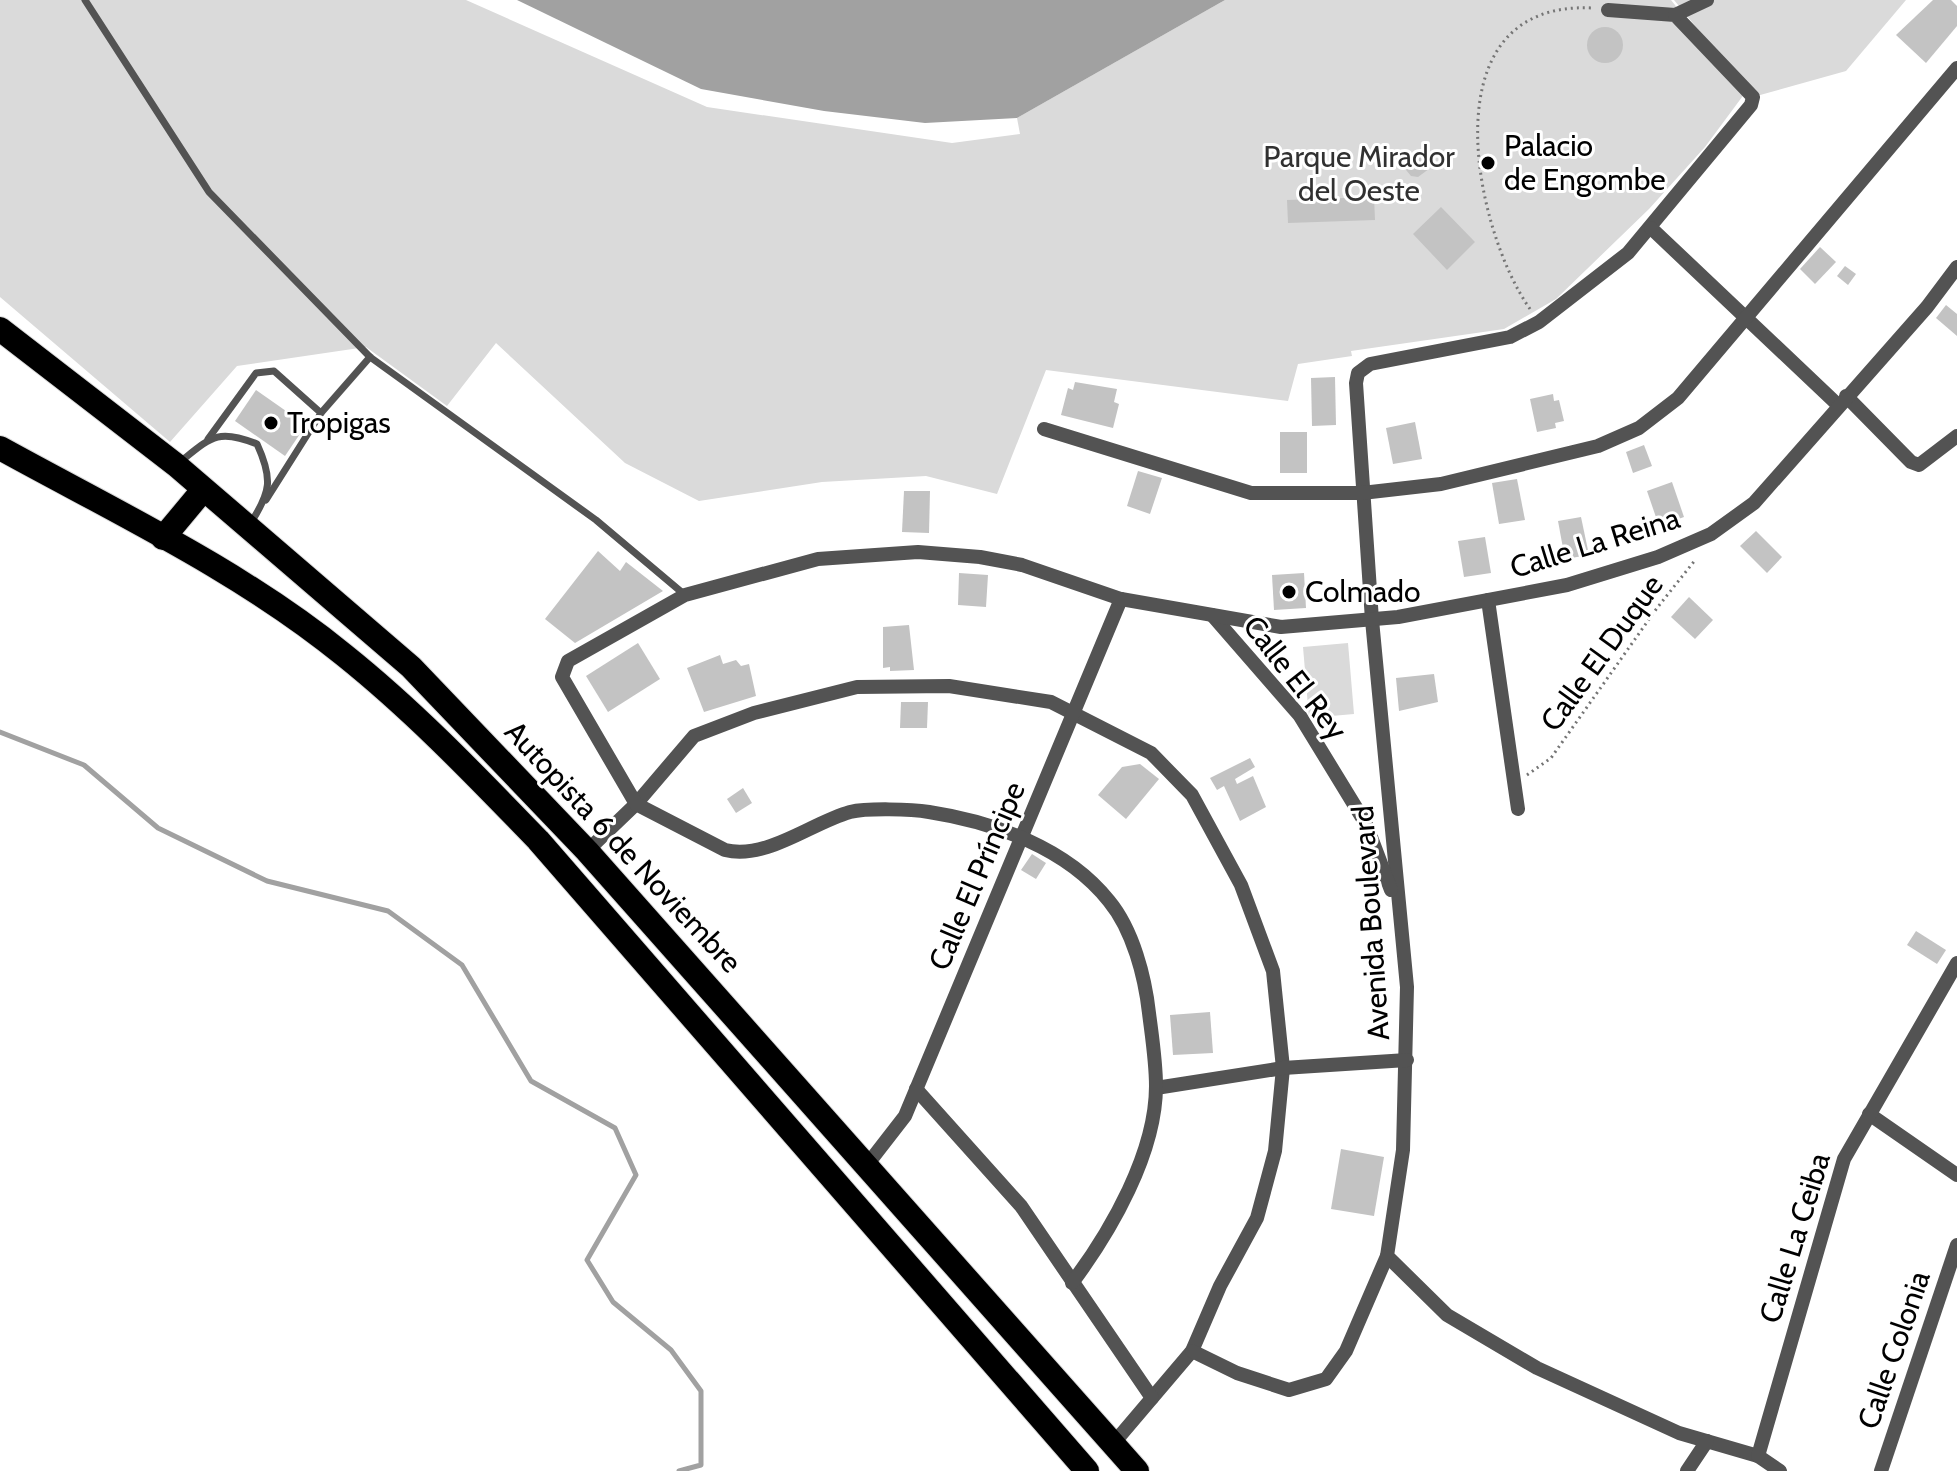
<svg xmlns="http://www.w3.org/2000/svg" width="1957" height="1471" viewBox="0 0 1957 1471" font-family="Cabin,sans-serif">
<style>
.green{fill:#dadada}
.water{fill:#a1a1a1}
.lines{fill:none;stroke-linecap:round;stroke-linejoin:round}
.stream{stroke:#a1a1a1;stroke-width:5}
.building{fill:#c3c3c3}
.highway-casing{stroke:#dbdbdb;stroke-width:26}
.path{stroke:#757575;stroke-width:3;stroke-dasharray:2 4;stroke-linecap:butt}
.lane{stroke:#535353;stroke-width:7}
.street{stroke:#535353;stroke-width:14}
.highway{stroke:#000;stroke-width:24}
.poi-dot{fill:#000;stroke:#fff;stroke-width:3}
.labels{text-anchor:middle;stroke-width:6;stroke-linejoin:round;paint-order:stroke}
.poi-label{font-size:30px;fill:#000;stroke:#fff;text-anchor:start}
.park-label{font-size:30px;fill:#313131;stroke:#fff}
.street-label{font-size:30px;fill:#000;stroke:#fff}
</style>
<rect width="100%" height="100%" fill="#fff"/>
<g class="green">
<polygon points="0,0 466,0 707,107 952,143 1020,134 1017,118 1225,0 1671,0 1745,93 1705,147 1649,209 1556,299 1504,329 1351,351 1352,356 1298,364 1288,401 1046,370 997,494 926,476 822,482 699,501 625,463 496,343 447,406 366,347 237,366 170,442 0,297"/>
<polygon points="1674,0 1906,0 1846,71 1753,97"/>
<polygon points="1348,643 1354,714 1309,718 1303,647"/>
</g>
<polygon class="water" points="517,0 1225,0 1017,118 925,123 824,111 701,89"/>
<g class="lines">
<polyline class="stream" points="0,732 84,765 158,828 267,881 388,911 462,965 531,1081 615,1128 636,1175 587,1260 613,1302 671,1350 701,1391 701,1465 679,1471"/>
</g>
<g class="building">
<polygon points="1933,0 1951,0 1957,6 1957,26 1926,63 1896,35"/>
<circle cx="1605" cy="45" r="18"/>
<polygon points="1409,151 1414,158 1423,152 1433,166 1418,177 1411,176 1397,159"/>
<polygon points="1374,197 1375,220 1288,223 1287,200"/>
<polygon points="1441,207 1475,242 1447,270 1413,234"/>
<polygon points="1820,247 1836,262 1815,284 1800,269"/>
<polygon points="1845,266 1856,274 1848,285 1837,276"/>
<polygon points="1946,305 1957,314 1957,336 1936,318"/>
<polygon points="1335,377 1336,425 1312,426 1311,378"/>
<polygon points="1075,382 1117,389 1114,402 1119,404 1113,428 1061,415 1068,388 1073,390"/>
<polygon points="256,390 306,425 285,456 235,421"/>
<polygon points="1553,394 1554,401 1559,400 1564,421 1555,423 1556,428 1537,432 1530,399"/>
<polygon points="1415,422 1422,459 1393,464 1386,428"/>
<rect x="1280" y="432" width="27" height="41"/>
<polygon points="1644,445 1652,466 1633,473 1626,452"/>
<polygon points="1138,471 1162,478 1150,514 1127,506"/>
<polygon points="1517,479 1525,520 1499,524 1492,483"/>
<polygon points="1672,482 1684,517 1659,526 1647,491"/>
<polygon points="904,491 930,491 929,533 902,532"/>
<polygon points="1581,517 1589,555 1565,559 1558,521"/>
<polygon points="1756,531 1782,557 1767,573 1740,546"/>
<polygon points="1485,537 1491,573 1464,577 1458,541"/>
<polygon points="598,551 620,571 626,562 663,591 575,643 545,619"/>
<polygon points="959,573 988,575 986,607 958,605"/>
<polygon points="1304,573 1306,608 1274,610 1272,575"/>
<polygon points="1689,597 1713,620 1695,639 1671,617"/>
<polygon points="909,625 914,670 890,671 890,667 883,668 883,627"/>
<polygon points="638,643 660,679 608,712 586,676"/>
<polygon points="720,655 723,664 736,660 741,666 749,664 756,696 704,712 687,668"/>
<polygon points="1434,674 1438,702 1399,711 1396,678"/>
<polygon points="901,702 928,702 927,728 900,728"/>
<polygon points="1250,758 1255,767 1235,779 1237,784 1253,776 1266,807 1240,821 1224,786 1217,790 1210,778"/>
<polygon points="1140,764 1159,779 1126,819 1098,795 1122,767"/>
<polygon points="743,788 752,803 736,813 727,799"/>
<polygon points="1032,854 1046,863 1036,879 1021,870"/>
<polygon points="1916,931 1946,950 1937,964 1907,945"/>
<polygon points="1210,1012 1213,1053 1173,1055 1170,1015"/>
<polygon points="1341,1149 1384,1157 1374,1216 1331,1209"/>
</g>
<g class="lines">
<g class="highway-casing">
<g id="highway">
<polyline points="0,329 176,465 411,667 587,851 1137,1471"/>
<path d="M0 448C116 512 241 571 344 655 414 711 476 776 538 840L1087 1471"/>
<polyline points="163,538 203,490"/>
</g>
</g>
<g class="path">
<path d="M1530 309C1473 228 1427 0 1592 8"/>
<polyline points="1527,775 1551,758 1657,608 1696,559"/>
</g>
<g class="lane">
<polyline points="85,0 209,192 370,357 596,520 685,595"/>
<polyline points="321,413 370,357"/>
<polyline points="208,439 256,373 274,371 321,413 266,500"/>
<path d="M180 462C211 437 218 428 257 444 273 479 271 492 250 524"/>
</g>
<g class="street">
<polyline points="1608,10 1675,15 1753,97 1751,105 1628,253 1539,322 1510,337 1370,364 1358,373 1356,383 1372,620 1407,987 1403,1150 1387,1256 1447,1315 1537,1368 1679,1433 1758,1456 1780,1471"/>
<polyline points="1675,15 1707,0"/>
<polyline points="1651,228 1838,405"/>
<polyline points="1846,396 1911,462 1919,465 1957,436"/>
<polyline points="1044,429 1251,493 1362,493 1441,484 1598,446 1639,428 1678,398 1957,68"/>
<polyline points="1488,600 1518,809"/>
<polyline points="1212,615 1300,716 1366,824 1391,890"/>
<polyline points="587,851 636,804 694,736 754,713 857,687 949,686 1051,702 1151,753 1192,795 1241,885 1273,971 1283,1068 1275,1151 1257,1218 1220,1286 1192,1351 1113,1444"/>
<polyline points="1156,1088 1283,1068 1407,1060"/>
<polyline points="916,1089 1021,1206 1152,1398"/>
<polyline points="1869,1114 1957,1175"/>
<polyline points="867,1165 905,1116 1121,599"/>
<path d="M1072 1283C1111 1231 1156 1153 1156 1086 1156 1062 1152 1037 1149 1013 1145 977 1133 930 1109 901 1067 848 994 822 929 812 911 809 867 808 850 812 811 823 767 860 725 850L636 804 562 677 568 661 685 595 818 559 918 552 980 557 1022 565 1121 599 1281 627 1398 617 1567 585 1658 557 1711 534 1754 503 1927 307 1957 267"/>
<polyline points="1192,1351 1237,1373 1289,1390 1326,1379 1346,1351 1387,1256"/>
<polyline points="1758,1456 1844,1159 1957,963"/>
<polyline points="1687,1471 1707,1441"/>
<polyline points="1881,1471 1957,1245"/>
</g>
<use href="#highway" class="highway"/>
</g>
<g class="poi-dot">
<circle cx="1488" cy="163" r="8"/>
<circle cx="271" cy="423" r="8"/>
<circle cx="1289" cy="592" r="8"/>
</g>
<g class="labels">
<g class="poi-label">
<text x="1504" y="156">Palacio<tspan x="1504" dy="34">de Engombe</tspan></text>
<text x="287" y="433">Tropigas</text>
<text x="1305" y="602">Colmado</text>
</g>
<g class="park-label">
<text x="1359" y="167">Parque Mirador<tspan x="1359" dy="34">del Oeste</tspan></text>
</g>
<g class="street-label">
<text transform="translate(1595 543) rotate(-17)" y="10">Calle La Reina</text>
<text transform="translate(1602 653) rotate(-54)" y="10">Calle El Duque</text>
<text transform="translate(1295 678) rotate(52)" y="10">Calle El Rey</text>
<text transform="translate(623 847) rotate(47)" y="10">Autopista 6 de Noviembre</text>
<text transform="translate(977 876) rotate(-67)" y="10">Calle El Príncipe</text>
<text transform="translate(1371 923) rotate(-94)" y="10">Avenida Boulevard</text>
<text transform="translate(1795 1238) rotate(-73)" y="10">Calle La Ceiba</text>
<text transform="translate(1894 1350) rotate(-71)" y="10">Calle Colonia</text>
</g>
</g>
</svg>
